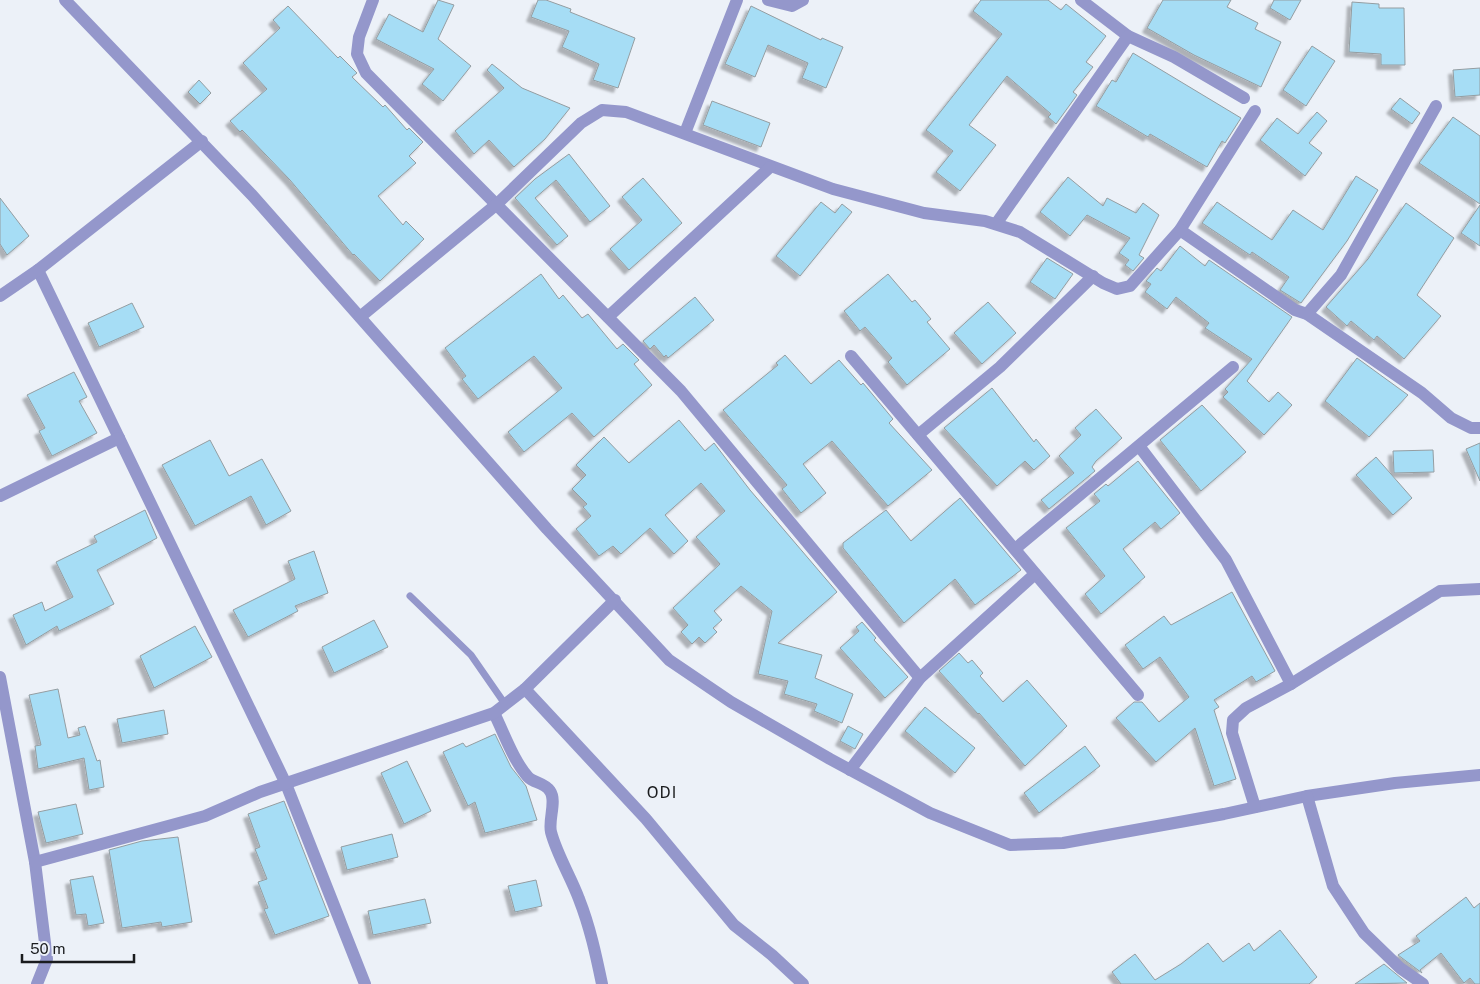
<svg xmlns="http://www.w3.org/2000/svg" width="1480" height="984" viewBox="0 0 1480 984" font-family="'Public Sans',sans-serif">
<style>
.building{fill:#a6ddf5;stroke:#949da1;filter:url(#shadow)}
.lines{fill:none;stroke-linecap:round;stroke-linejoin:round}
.service{stroke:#9497cb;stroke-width:7}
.minor{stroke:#9497cb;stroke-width:12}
.labels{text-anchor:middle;stroke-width:4;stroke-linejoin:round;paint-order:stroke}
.quarter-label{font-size:16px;letter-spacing:1px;fill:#1a1c1e;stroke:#ecf1f8}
</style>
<defs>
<filter id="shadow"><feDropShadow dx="-4.5" dy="4.5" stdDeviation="1" flood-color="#0004"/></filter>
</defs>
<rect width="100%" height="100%" fill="#ecf1f8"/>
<g class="building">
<polygon points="438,0 454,5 438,39 471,66 443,101 422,84 434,69 376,39 389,14 423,32"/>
<polygon points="538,0 546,0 571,9 570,12 635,38 618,88 593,80 599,64 562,47 569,31 531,17"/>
<polygon points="981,0 1048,0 1061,10 1066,4 1106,36 1086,62 1093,67 1073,92 1077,95 1056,124 1048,117 1051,114 1007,76 969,125 996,145 960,191 936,172 953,151 926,130 1002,34 973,11"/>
<polygon points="1163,0 1231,0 1227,7 1258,23 1255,29 1281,42 1261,87 1194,55 1147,28"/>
<polygon points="1274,0 1301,0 1290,20 1270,8"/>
<polygon points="1352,2 1379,4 1379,8 1404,8 1405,65 1381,65 1381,54 1349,52"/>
<polygon points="288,6 338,58 340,56 357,73 352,77 383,107 385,105 407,130 409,128 423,142 409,156 416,163 378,196 403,225 406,221 424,239 380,281 354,254 353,255 290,180 242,130 240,132 230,121 267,89 243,63 280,28 273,20"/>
<polygon points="751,6 821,40 822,38 843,47 826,88 802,78 808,63 768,45 755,77 725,64"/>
<polygon points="1312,46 1335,61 1306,106 1283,90"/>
<polygon points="1133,53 1241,118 1225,143 1222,141 1207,167 1150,134 1148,137 1096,106 1112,80 1116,82"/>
<polygon points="492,64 522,88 570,108 545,139 514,167 489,140 474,154 455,131 504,88 487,70"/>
<polygon points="1480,68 1480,95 1455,97 1453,70"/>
<polygon points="199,80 211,93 200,104 188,92"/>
<polygon points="1400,98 1420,113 1412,124 1391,109"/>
<polygon points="712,101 770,123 761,147 703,125"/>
<polygon points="1317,112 1327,121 1309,143 1322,153 1305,176 1260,140 1277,118 1298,134"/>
<polygon points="1453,117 1480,136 1480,204 1419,163"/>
<polygon points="569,154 610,206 590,222 556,180 535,198 568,236 557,245 515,198 535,179"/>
<polygon points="1356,176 1378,190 1347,241 1301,303 1280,290 1289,277 1252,252 1250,255 1202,223 1217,202 1272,240 1293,210 1323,230"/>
<polygon points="1068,177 1103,206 1107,198 1136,213 1143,203 1159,215 1139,255 1144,258 1133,271 1125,265 1129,260 1119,253 1130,238 1087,215 1070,236 1040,212"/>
<polygon points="643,178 682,223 629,270 610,249 642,220 622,197"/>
<polygon points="0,198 29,236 7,255 0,244"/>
<polygon points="821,202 835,213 842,204 852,212 800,276 776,256"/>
<polygon points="1406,203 1454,238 1417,295 1441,316 1404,359 1377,336 1374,340 1351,321 1347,326 1326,307 1368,259"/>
<polygon points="1480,205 1480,246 1461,233"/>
<polygon points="1180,246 1205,266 1209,260 1292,317 1247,381 1269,402 1278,392 1292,405 1264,435 1223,397 1228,392 1225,389 1252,359 1205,328 1209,323 1176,297 1167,309 1145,292 1151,284 1146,281 1157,268 1161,271"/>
<polygon points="1047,258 1073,274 1055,299 1030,282"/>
<polygon points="541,274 559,299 563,295 582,318 588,314 617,349 623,344 639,360 634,364 652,385 594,437 572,413 524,452 508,432 562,388 534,356 478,399 462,379 466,376 445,348"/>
<polygon points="888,274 912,302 915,300 931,319 927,322 950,349 907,385 888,362 892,358 865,327 860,331 844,311"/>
<polygon points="695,297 714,320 668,358 666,355 664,357 654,345 650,349 643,341"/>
<polygon points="988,302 1016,333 982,364 954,333"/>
<polygon points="132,303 144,327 99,347 88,323"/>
<polygon points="785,355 811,384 839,360 861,385 863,383 893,419 889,423 932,470 888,506 832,441 803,464 826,493 801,513 782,489 787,485 723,410 778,365 776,363"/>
<polygon points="1357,358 1408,395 1369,437 1325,401"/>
<polygon points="74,372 87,397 79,401 97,433 52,456 39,431 45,428 27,395"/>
<polygon points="992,388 1034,442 1036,439 1050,456 1034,470 1025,461 997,486 944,428"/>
<polygon points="1202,405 1246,452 1201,491 1160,440"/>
<polygon points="1096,409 1122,438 1096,461 1092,467 1095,471 1049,509 1041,500 1074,473 1059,456 1081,435 1075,428"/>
<polygon points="679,420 705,451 714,443 750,490 837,592 778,643 822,655 815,678 853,694 842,723 814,711 817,704 784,694 788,681 758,674 772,611 741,586 714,611 722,620 713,628 717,632 705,643 699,637 692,644 681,632 688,625 673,608 720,564 696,537 725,511 701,483 665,515 688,541 674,554 650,528 621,554 613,546 599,556 576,529 591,516 583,507 587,504 572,489 586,475 576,465 604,437 629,463"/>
<polygon points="210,440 229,476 262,459 291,511 266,525 251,496 195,526 162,465"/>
<polygon points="1480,443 1480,481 1466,449"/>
<polygon points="1433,450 1434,472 1394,473 1393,451"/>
<polygon points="1376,457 1412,498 1393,515 1356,475"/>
<polygon points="1138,461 1180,513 1161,529 1155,522 1123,549 1145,577 1101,614 1085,594 1105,576 1066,528 1100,501 1094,494 1106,484 1108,486"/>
<polygon points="960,498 1021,570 975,605 955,579 904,623 843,548 843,543 886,510 911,541"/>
<polygon points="145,510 157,538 97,570 114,604 59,631 57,626 26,645 13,615 42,602 45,611 73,597 56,562 97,542 94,536"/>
<polygon points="314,551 328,593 295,606 298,611 248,637 233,610 295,579 288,561"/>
<polygon points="1232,592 1275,671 1256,682 1252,676 1214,700 1219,707 1214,710 1236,779 1214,786 1195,728 1156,762 1116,718 1134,702 1142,702 1159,722 1189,697 1160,657 1143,669 1125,645 1164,616 1171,625"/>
<polygon points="374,620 388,647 334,673 322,647"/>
<polygon points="862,622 876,638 874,640 908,677 885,698 840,648 859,631 856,627"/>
<polygon points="195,626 212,657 154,688 140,656"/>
<polygon points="959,653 968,663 972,660 983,673 980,676 1003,702 1027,680 1067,726 1025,766 979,713 978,714 939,671"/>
<polygon points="58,689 68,738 80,735 78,728 85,726 97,761 100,760 104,787 89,790 84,758 38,769 35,746 41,745 29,695"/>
<polygon points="925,707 975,748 955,773 905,731"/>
<polygon points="164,710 168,734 122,743 117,719"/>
<polygon points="848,726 863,734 855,749 840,741"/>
<polygon points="495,734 511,767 526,786 537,820 485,833 475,802 468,806 443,752 463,743 466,747"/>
<polygon points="1085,746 1100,766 1039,813 1024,793"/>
<polygon points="407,761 431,811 404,824 381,773"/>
<polygon points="284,801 329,916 275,935 264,909 268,908 258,882 267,879 255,849 260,847 248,814"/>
<polygon points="76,804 83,834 46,843 38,812"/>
<polygon points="392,834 398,857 347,870 341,847"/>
<polygon points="178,837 192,922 162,927 161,922 122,928 109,850 142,841"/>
<polygon points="93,876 104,923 88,926 86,914 76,915 70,880"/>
<polygon points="536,880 542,906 515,912 508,886"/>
<polygon points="1466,897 1474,908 1480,903 1480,984 1475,984 1470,978 1464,983 1441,953 1420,970 1422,973 1398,955 1420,941 1416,936"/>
<polygon points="425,899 431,923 373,935 368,911"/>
<polygon points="1280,930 1317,977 1309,984 1121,984 1112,972 1135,954 1155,980 1181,964 1208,943 1223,962 1249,943 1254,951"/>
<polygon points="1384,964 1407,983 1355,984"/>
</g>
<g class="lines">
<polyline class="service" points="410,596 471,655 505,704"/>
<g class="minor">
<polyline points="65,0 252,195 547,529 669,660 731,702 830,759 930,813 1010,845 1063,843 1224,814 1307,796 1395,783 1480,775"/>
<polyline points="373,0 359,37 357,54 366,73 681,391 920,678"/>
<polyline points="768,0 792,6 803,0"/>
<polyline points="1081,0 1128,36 1174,57 1244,98"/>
<polyline points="685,133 737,0"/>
<polyline points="996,224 1128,36"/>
<polyline points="1180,230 1255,111"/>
<polyline points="38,270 286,784 365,984"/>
<polyline points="0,296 38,270 202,141"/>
<polyline points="1307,314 1341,275 1436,106"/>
<polyline points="360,317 497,204 581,123 602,110 626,112 833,189 924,213 985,221 1020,232 1103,283 1117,289 1130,286 1180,230 1295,310 1307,314 1422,393 1451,418 1471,428 1480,428"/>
<polyline points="608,317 770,167"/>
<polyline points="851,356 1138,695"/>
<polyline points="918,435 1000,367 1093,276"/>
<polyline points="1139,446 1226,560 1291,684"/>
<polyline points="0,496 119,438"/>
<polyline points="1015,549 1233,367"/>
<polyline points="0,677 35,862 47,959 37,984"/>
<polyline points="525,689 646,819 734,925 772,955 803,984"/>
<path d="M494 713C504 733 513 760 528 777 534 783 545 783 550 791 557 801 548 820 551 832 557 855 571 877 579 899 590 927 596 955 602 984"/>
<polyline points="850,770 920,678 1035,574"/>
<polyline points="1307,796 1333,886 1364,933 1400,968 1423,984"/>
<polyline points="1255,807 1232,733 1233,720 1246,708 1291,684 1440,591 1480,589"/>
<polyline points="35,862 205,816 260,792 494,713 525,689 615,600"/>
</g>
</g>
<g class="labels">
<g class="quarter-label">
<text x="662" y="798">ODI</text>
</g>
</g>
<path d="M22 954v8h112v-8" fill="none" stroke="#1a1c1e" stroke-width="2.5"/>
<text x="30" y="954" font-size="15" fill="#1a1c1e" stroke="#ecf1f8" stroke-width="4" paint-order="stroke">50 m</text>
</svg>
